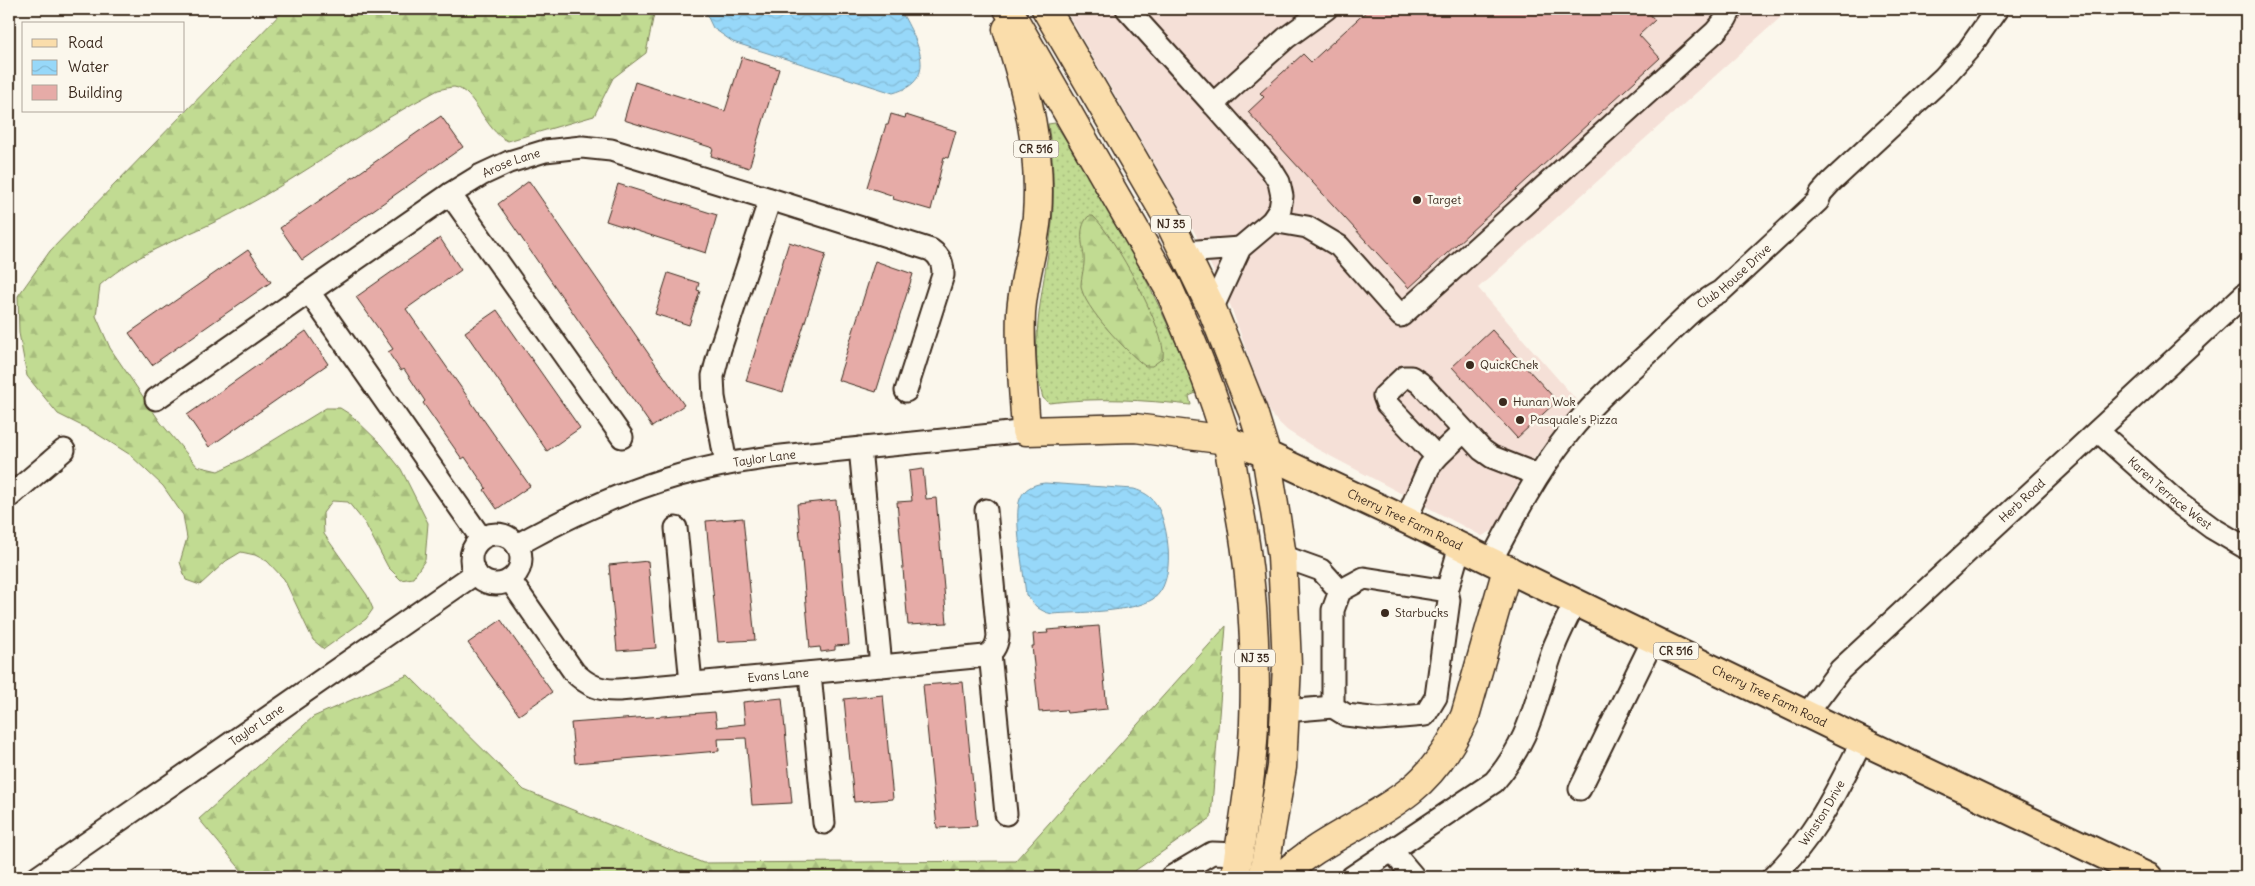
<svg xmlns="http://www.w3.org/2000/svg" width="2255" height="886" viewBox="0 0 2255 886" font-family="Delius,sans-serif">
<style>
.built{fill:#f5e0d7}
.grass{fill:url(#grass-dots);stroke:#7e8258}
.forest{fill:url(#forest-firs);stroke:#7e8258}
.water{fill:url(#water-waves);stroke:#7292a1}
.building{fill:#e6aba7;stroke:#3b2a1e}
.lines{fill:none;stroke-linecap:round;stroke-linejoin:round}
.minor-casing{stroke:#3b2a1e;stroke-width:25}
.major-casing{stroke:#3b2a1e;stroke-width:30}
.highway-casing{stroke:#3b2a1e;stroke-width:31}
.minor{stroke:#fbf7ec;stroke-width:21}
.major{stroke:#faddab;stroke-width:26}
.highway{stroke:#faddab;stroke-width:28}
.poi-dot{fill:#3b2a1e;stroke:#fbf7ec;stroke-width:2}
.labels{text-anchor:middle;stroke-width:5;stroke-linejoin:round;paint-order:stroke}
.shield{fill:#fbf7ec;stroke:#75685c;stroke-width:1}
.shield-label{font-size:11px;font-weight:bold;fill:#3b2a1e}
.street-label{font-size:12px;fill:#3b2a1e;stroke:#fbf7ec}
.poi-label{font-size:12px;fill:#3b2a1e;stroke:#fbf7ec;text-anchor:start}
</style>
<defs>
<pattern id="grass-dots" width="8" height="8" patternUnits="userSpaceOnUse" patternTransform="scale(1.25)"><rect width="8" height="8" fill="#c1db92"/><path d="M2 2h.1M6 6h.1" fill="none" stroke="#a7bc7d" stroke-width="1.8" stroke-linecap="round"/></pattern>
<pattern id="forest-firs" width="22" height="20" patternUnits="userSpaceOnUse" patternTransform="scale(1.25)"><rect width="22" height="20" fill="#c1db92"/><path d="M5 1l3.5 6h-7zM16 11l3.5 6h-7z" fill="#a7bc7d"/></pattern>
<pattern id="water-waves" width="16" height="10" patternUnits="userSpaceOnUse" patternTransform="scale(1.25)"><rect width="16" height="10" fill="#97d8f9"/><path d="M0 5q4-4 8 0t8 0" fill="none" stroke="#83bad5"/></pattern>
</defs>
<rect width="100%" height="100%" fill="#fbf7ec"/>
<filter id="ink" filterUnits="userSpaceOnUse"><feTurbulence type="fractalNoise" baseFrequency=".02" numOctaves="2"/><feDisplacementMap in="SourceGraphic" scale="10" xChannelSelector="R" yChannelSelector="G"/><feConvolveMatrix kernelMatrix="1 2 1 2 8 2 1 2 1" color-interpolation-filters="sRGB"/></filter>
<g filter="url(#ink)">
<polygon class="built" points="1065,9 1790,9 1478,288 1580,404 1552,435 1534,458 1511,496 1496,529 1482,536 1317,449 1288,431 1273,417 1264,400 1231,307 1196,235"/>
<path class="grass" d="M1055 123C1110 209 1160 297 1196 393L1189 396 1191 405C1143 400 1097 397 1049 403L1043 398C1026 347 1047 275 1052 223 1055 190 1053 156 1048 124Z"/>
<g class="forest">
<path d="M285 9H655L646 53 613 78 594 116 508 141C484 131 476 90 454 87 449 87 443 89 438 90 368 126 303 176 233 213 187 237 140 250 100 285L96 316 110 348 161 423 197 466 218 471 243 459 326 408H340L351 415 382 445 401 469 428 523 425 560 413 578 401 580 388 567 365 523 348 502 332 501 323 513 324 534 367 595 373 609 366 619 324 649 313 640 284 579 267 561 255 555 241 552 226 561 200 585 186 580 180 562 187 538 183 515 163 486 129 454 94 432 58 414 27 376 19 333 18 296 50 251Z"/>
<path d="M1089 216H1093C1113 234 1168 333 1163 358L1152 366H1145C1128 353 1083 307 1081 286 1081 276 1085 267 1084 256 1082 243 1078 226 1089 216Z"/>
<polygon points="1226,626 1211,818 1126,877 247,877 199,819 313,717 408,675 524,790 703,863 1015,861"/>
</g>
<g class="water">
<path d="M704 9H900C915 38 942 80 893 93L733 42 713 28Z"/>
<path d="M1045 483 1134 489C1143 492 1150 495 1156 504 1169 524 1177 583 1153 599 1131 613 1078 612 1052 614 1039 611 1034 605 1026 595 1024 573 1013 517 1020 499 1024 488 1034 484 1045 483Z"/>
</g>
<g class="building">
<polygon points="1369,9 1645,9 1655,20 1639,35 1660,58 1409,288 1248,112 1264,97 1260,93 1303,54 1311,62"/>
<polygon points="742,57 779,69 749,168 711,156 713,148 624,120 635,82 725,111"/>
<polygon points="891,114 905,118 906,115 956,131 948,158 944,157 931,210 893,199 894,196 867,187 886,125 888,125"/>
<polygon points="441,116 463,147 302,260 280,228"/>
<polygon points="529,181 684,405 652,427 498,204"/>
<polygon points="618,184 717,215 706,253 606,221"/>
<polygon points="440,238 461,270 406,309 530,486 497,509 484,490 486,488 465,457 462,459 423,403 425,401 404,369 401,371 388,352 393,349 356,297"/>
<polygon points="789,242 826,254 783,392 746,381"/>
<polygon points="248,250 271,282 152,365 129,333"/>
<polygon points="875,261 913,274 876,392 838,380"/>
<polygon points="668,273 699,283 697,290 700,291 689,325 655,314"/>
<polygon points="497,310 580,428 547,451 465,332"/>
<polygon points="1492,330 1557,401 1517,438 1452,367"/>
<polygon points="306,331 328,364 209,447 187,415"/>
<polygon points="923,469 926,499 936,498 947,623 908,625 897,502 912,501 909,471"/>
<polygon points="836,500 849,645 835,646 835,650 821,652 820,647 810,648 797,504"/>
<polygon points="743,518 755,640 718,642 706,521"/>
<polygon points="648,561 656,648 617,651 609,565"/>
<polygon points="501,620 552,692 519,715 468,643"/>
<polygon points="1099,626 1107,709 1067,713 1066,710 1039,712 1032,646 1034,646 1033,634 1048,633 1047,630"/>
<polygon points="963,682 977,826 937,828 923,685"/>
<polygon points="883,695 893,799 854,802 844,699"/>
<polygon points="782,698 792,803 752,805 746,738 718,739 719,751 575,763 571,723 715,712 717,727 745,724 743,702"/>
</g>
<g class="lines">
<g class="minor-casing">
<g id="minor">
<polyline points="1127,9 1213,104"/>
<polyline points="450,194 622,437"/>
<path d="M770 199 931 250C941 257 943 264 943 275L906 391"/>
<polyline points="1272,221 1307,227 1339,246 1401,316 1715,32 1726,19 1731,9"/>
<polyline points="1184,252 1240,248"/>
<polyline points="1212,309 1240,248 1272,221 1280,209 1282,196 1279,182 1271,169 1213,104 1286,38 1326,9"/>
<polyline points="156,399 309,292"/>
<polyline points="1464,431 1437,457 1387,404 1384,396 1404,377 1411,377 1420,383 1482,450 1492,457 1538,475"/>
<path id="s1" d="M2098 431 2177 502 2212 528 2246 548"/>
<polyline points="9,497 64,450"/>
<polyline points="1406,520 1429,467 1437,457"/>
<polyline points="676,528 691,683"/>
<circle cx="496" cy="559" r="25"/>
<path id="s2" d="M481 538 309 292 450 194 481 175 509 162 545 151 582 147 611 150 770 199 720 349 713 376 714 397 726 464"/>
<path id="s3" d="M517 545C569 516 623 491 680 475 733 460 787 455 841 450 903 444 964 438 1026 431"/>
<polyline points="1282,556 1321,570 1340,591"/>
<path id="s4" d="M1491 561C1514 517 1537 473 1568 434 1593 402 1625 375 1654 348 1675 328 1696 304 1721 291L1818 201 1821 193 1831 182 1943 78 1969 49 1997 9"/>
<path id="s5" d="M510 580 574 672C587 685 600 691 619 690L881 666 860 448"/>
<polyline points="1447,591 1364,578 1340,591 1333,610 1333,707 1346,715 1379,719 1425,715 1436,697 1449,600 1447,591 1460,546"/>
<polyline points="990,653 1006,814"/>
<path d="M881 666 985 656C994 652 997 645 998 636L986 510"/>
<polyline points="810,673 824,823"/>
<polyline points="1285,711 1333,707"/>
<path id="s6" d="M1806 715 1840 670 2246 293"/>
<polyline points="1580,789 1653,640"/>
<polyline points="1392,851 1414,877"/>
<path id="s7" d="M38 877 476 573"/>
<polyline points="1171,877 1212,853 1239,854"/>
<path d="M1352 877 1494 782C1532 739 1535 698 1554 647 1560 632 1568 617 1575 602"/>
<path id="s8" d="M1773 877C1816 835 1835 794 1862 741"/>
</g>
</g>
<g class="major-casing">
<g id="major">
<path id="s9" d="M1227 440 1266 454 1406 520 1862 741 2149 877"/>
</g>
</g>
<g class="highway-casing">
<g id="highway">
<path d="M1008 9 1168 287C1190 336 1211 386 1226 438 1232 459 1234 481 1238 502 1252 575 1257 649 1254 723 1252 775 1243 827 1235 877"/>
<polyline points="1046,9 1166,215 1212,309 1253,412 1266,454 1282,556 1287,665 1282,767 1263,877"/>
<path d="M1007 29C1027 90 1042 151 1037 216 1034 249 1023 280 1021 313 1019 353 1024 392 1026 431L1135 428 1227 440"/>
<path d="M1281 877C1319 840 1370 823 1411 790 1436 770 1452 744 1465 716L1507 569"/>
</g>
</g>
<use href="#minor" class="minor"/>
<use href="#major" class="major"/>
<use href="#highway" class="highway"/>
</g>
</g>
<g class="poi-dot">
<circle cx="1417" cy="200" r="5"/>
<circle cx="1470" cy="365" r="5"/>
<circle cx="1503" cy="402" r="5"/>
<circle cx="1520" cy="420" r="5"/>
<circle cx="1385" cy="613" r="5"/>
</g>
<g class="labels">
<g class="shield">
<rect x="1013.5" y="140.5" width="45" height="17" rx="4"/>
<rect x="1151" y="215.5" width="40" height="17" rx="4"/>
<rect x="1653.5" y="642.5" width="45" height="17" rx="4"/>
<rect x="1235" y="649.5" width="40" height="17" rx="4"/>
</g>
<g class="shield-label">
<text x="1036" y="153">CR 516</text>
<text x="1171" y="228">NJ 35</text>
<text x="1676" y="655">CR 516</text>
<text x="1255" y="662">NJ 35</text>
</g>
<g class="street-label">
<text dy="4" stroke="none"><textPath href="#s2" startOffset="541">Arose Lane</textPath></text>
<text dy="4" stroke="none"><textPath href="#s4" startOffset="378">Club House Drive</textPath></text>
<text dy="4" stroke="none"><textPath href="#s3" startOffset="264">Taylor Lane</textPath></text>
<text dy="4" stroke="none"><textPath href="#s1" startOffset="95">Karen Terrace West</textPath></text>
<text dy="4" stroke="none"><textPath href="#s6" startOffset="305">Herb Road</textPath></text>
<text dy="4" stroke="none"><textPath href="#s9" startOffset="195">Cherry Tree Farm Road</textPath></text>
<text dy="4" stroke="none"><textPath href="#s5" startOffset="322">Evans Lane</textPath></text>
<text dy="4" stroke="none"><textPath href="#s9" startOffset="600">Cherry Tree Farm Road</textPath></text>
<text dy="4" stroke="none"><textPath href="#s7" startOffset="266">Taylor Lane</textPath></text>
<text dy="4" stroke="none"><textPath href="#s8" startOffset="81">Winston Drive</textPath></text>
</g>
<g class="poi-label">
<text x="1427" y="204">Target</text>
<text x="1480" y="369">QuickChek</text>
<text x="1513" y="406">Hunan Wok</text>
<text x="1530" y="424">Pasquale's Pizza</text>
<text x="1395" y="617">Starbucks</text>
</g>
</g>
<rect width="2255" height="886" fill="none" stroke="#fbf7ec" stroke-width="30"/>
<rect x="15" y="15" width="2225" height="856" fill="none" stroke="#3b2a1e" stroke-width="2" filter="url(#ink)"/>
<rect x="22" y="22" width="162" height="90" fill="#fbf7ec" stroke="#aea59a"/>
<rect x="32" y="39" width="25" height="8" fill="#faddab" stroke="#aea59a"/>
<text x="68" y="48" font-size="15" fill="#3b2a1e">Road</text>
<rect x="32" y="60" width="25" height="15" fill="url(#water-waves)" stroke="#aea59a"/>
<text x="68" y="72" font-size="15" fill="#3b2a1e">Water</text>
<rect x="32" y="85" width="25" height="15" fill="#e6aba7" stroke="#aea59a"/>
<text x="68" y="98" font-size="15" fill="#3b2a1e">Building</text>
</svg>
